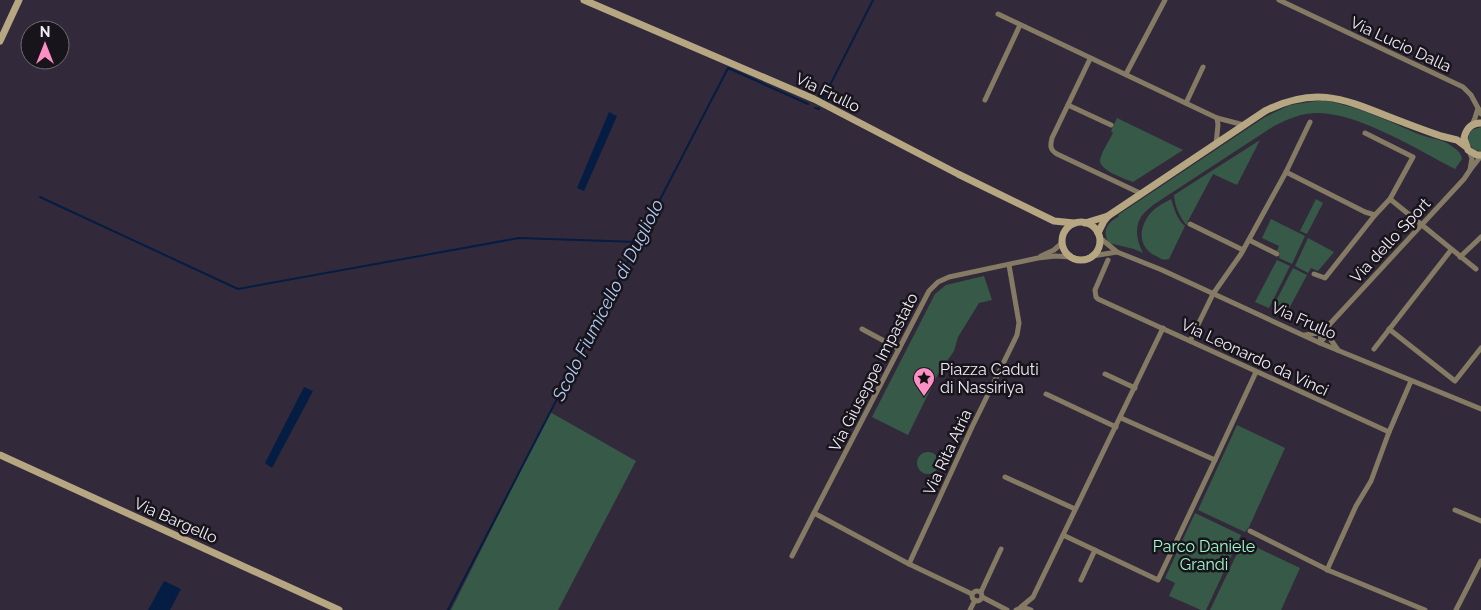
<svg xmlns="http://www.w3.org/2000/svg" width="1481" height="610" viewBox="0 0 1481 610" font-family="Raleway,sans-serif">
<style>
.green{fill:#365a47}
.water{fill:#051c43}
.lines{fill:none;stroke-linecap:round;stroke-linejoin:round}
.stream{stroke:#051c43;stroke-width:2}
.street{stroke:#857b64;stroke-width:5}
.secondary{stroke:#b6a782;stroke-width:7}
.labels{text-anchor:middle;stroke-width:5;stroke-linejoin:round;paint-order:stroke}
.street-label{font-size:16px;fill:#f2ecf7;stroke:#18141b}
.poi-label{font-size:16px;fill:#f2ecf7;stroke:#18141b;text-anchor:start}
.park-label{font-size:16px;fill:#a0fbcc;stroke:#18141b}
.water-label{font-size:18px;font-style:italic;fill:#b0caf4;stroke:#18141b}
</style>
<rect width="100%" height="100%" fill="#322a3a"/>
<g class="green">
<path d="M1323 100C1361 107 1387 121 1421 135 1429 138 1445 140 1450 145 1456 149 1461 152 1462 159L1455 169C1418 150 1359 113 1318 113 1301 113 1288 119 1274 126L1153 205C1150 208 1144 212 1141 217 1134 228 1137 242 1143 253L1134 249 1109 243C1101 230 1108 223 1119 216L1118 215 1265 117 1290 105Z"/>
<path d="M1117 118 1183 150 1133 182C1125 179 1099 170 1100 160 1102 151 1109 141 1113 133L1111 131Z"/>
<path d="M1481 127V151C1469 150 1464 139 1472 130Z"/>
<path d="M1260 140 1237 185 1213 174 1186 225C1179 215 1175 207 1174 195Z"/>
<path d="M1171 199C1174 208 1177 220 1185 226L1169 259C1164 260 1162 260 1158 257 1141 250 1137 234 1147 218 1152 209 1162 204 1171 199Z"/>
<polygon points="1316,199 1323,203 1307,234 1300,231"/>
<polygon points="1271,219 1305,236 1292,264 1279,258 1280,252 1277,251 1279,246 1262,238"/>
<polygon points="1308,238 1334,252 1318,271 1311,268 1308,273 1295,266"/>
<polygon points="1277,260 1290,266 1269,308 1255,302"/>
<polygon points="1293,268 1307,275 1285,316 1272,309"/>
<polygon points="984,276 992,300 979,303 958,337 954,351 938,374 908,435 872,417 935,294 946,285"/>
<polygon points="550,412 636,461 558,610 451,610"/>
<polygon points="1237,425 1285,448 1249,527 1245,532 1198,510"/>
<circle cx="928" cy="463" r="11"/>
<polygon points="1195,513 1241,535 1206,610 1201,610 1169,596 1175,583 1165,578"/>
<polygon points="1243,541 1300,568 1281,610 1210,610"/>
</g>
<g class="water">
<polygon points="609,112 617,116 584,191 577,188"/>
<polygon points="304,387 313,391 272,468 265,463"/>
<polygon points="164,581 181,589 170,610 148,610"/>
</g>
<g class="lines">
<g class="stream">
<polyline points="823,99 873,0"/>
<polyline points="815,108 819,109 819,108"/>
<polyline points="40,197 238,289 519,238 638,242"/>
<polyline points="448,610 728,68 808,104"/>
</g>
<g class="street">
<polyline points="1279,0 1463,87 1471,95 1478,108"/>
<polyline points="998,14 1217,118 1244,125"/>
<path d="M1090 59 1052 138C1050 146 1050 150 1057 154L1142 194"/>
<polyline points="1126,74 1165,0"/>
<polyline points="985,100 1020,25"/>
<polyline points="1186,103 1203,67"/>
<polyline points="1068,105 1111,125"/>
<polyline points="1472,125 1475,118 1478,108 1481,114"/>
<polyline points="1216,144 1218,125 1217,118"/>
<polyline points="1469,151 1472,158 1470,170 1481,156"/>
<polyline points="1286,172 1365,212 1375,215 1390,199 1413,157 1365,133"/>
<polyline points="1390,199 1476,269"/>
<polyline points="1190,224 1243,250"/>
<polyline points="1099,237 1117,252 1162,270 1320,343 1481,409"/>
<polyline points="1249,240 1277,254"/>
<polyline points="1041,256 1054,250 1062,243"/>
<polyline points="1092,256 1117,252"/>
<polyline points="1460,257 1481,237"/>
<polyline points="1108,260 1095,290 1096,297 1098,299 1389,432"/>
<polyline points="1314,274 1325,278 1375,215"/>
<polyline points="1328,326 1464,179 1470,170"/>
<polyline points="862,329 899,349"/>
<polyline points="1389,329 1455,381 1481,348"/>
<polyline points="1323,330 1321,334 1320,343 1325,337 1328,331"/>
<polyline points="1305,335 1318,333 1328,326 1331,340 1338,350"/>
<polyline points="1190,341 1213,294 1241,254 1286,172 1310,122"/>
<polyline points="1374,349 1451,250"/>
<polyline points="1105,374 1135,388"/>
<polyline points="1046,394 1116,427"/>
<polyline points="1121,418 1215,460 1158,580 1063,535 1163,328"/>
<polyline points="1215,460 1256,372"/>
<polyline points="1005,477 1075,509"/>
<polyline points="1455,510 1481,521"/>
<polyline points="814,513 929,291 938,282 949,277 1038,258 1055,256 1071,257"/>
<polyline points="1250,531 1330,571 1425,610"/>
<polyline points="792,556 814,513 909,564 972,594"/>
<polyline points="909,564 972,427 1017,335 1019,323 1009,265"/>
<polyline points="1327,570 1356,506 1371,481 1389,432 1411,381"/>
<polyline points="1081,580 1095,550"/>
<circle cx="977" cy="596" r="5"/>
<polyline points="981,592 1001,549"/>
<polyline points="982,597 1007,610"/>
<polyline points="1021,607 1033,597 1063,535"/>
<polyline points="970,610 975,600"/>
<polyline points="1016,610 1023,607 1031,610"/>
<polyline points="1456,610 1481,561"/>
</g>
<g class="secondary">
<polyline points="584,0 814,99 958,174 1054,221 1074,223"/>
<polyline points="0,41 19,0"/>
<path d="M1481 123C1471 123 1466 129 1464 138L1468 150 1477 155H1481"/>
<circle cx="1081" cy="241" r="19"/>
<polyline points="1085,223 1108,216"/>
<path d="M1098 233 1104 221 1108 216 1265 111C1313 87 1340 97 1387 116 1405 123 1423 130 1441 136L1457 140 1465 146"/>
<polyline points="0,455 339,610"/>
</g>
</g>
<defs>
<g id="sight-pin" transform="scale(1.125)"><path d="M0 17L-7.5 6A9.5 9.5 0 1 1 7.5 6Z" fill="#fb8fc3" stroke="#18141b"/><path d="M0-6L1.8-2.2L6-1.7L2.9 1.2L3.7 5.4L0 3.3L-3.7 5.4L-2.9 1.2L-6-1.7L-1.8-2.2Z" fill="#111"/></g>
</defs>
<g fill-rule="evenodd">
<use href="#sight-pin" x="924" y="378"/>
</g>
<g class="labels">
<g class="street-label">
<text transform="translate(1401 44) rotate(25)" y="6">Via Lucio Dalla</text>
<text transform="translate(828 92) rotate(26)" y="6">Via Frullo</text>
<text transform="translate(1390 240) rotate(-47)" y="6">Via dello Sport</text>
<text transform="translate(1304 320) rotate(24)" y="6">Via Frullo</text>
<text transform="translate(1255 357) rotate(25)" y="6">Via Leonardo da Vinci</text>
<text transform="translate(873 372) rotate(-63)" y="6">Via Giuseppe Impastato</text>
<text transform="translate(947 452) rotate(-65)" y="6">Via Rita Atria</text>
<text transform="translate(176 520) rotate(24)" y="6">Via Bargello</text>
</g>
<g class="poi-label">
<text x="940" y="375">Piazza Caduti<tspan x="940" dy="18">di Nassiriya</tspan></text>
</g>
<g class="park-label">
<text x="1204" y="552">Parco Daniele<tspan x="1204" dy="18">Grandi</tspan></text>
</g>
<g class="water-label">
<text transform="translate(608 300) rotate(-63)" y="6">Scolo Fiumicello di Dugliolo</text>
</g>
</g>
<g transform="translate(45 45)"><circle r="24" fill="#18141b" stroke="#6f6a73"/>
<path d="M0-4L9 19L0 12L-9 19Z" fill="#fb8fc3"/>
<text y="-8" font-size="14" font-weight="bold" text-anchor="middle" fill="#f2ecf7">N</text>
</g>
</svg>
